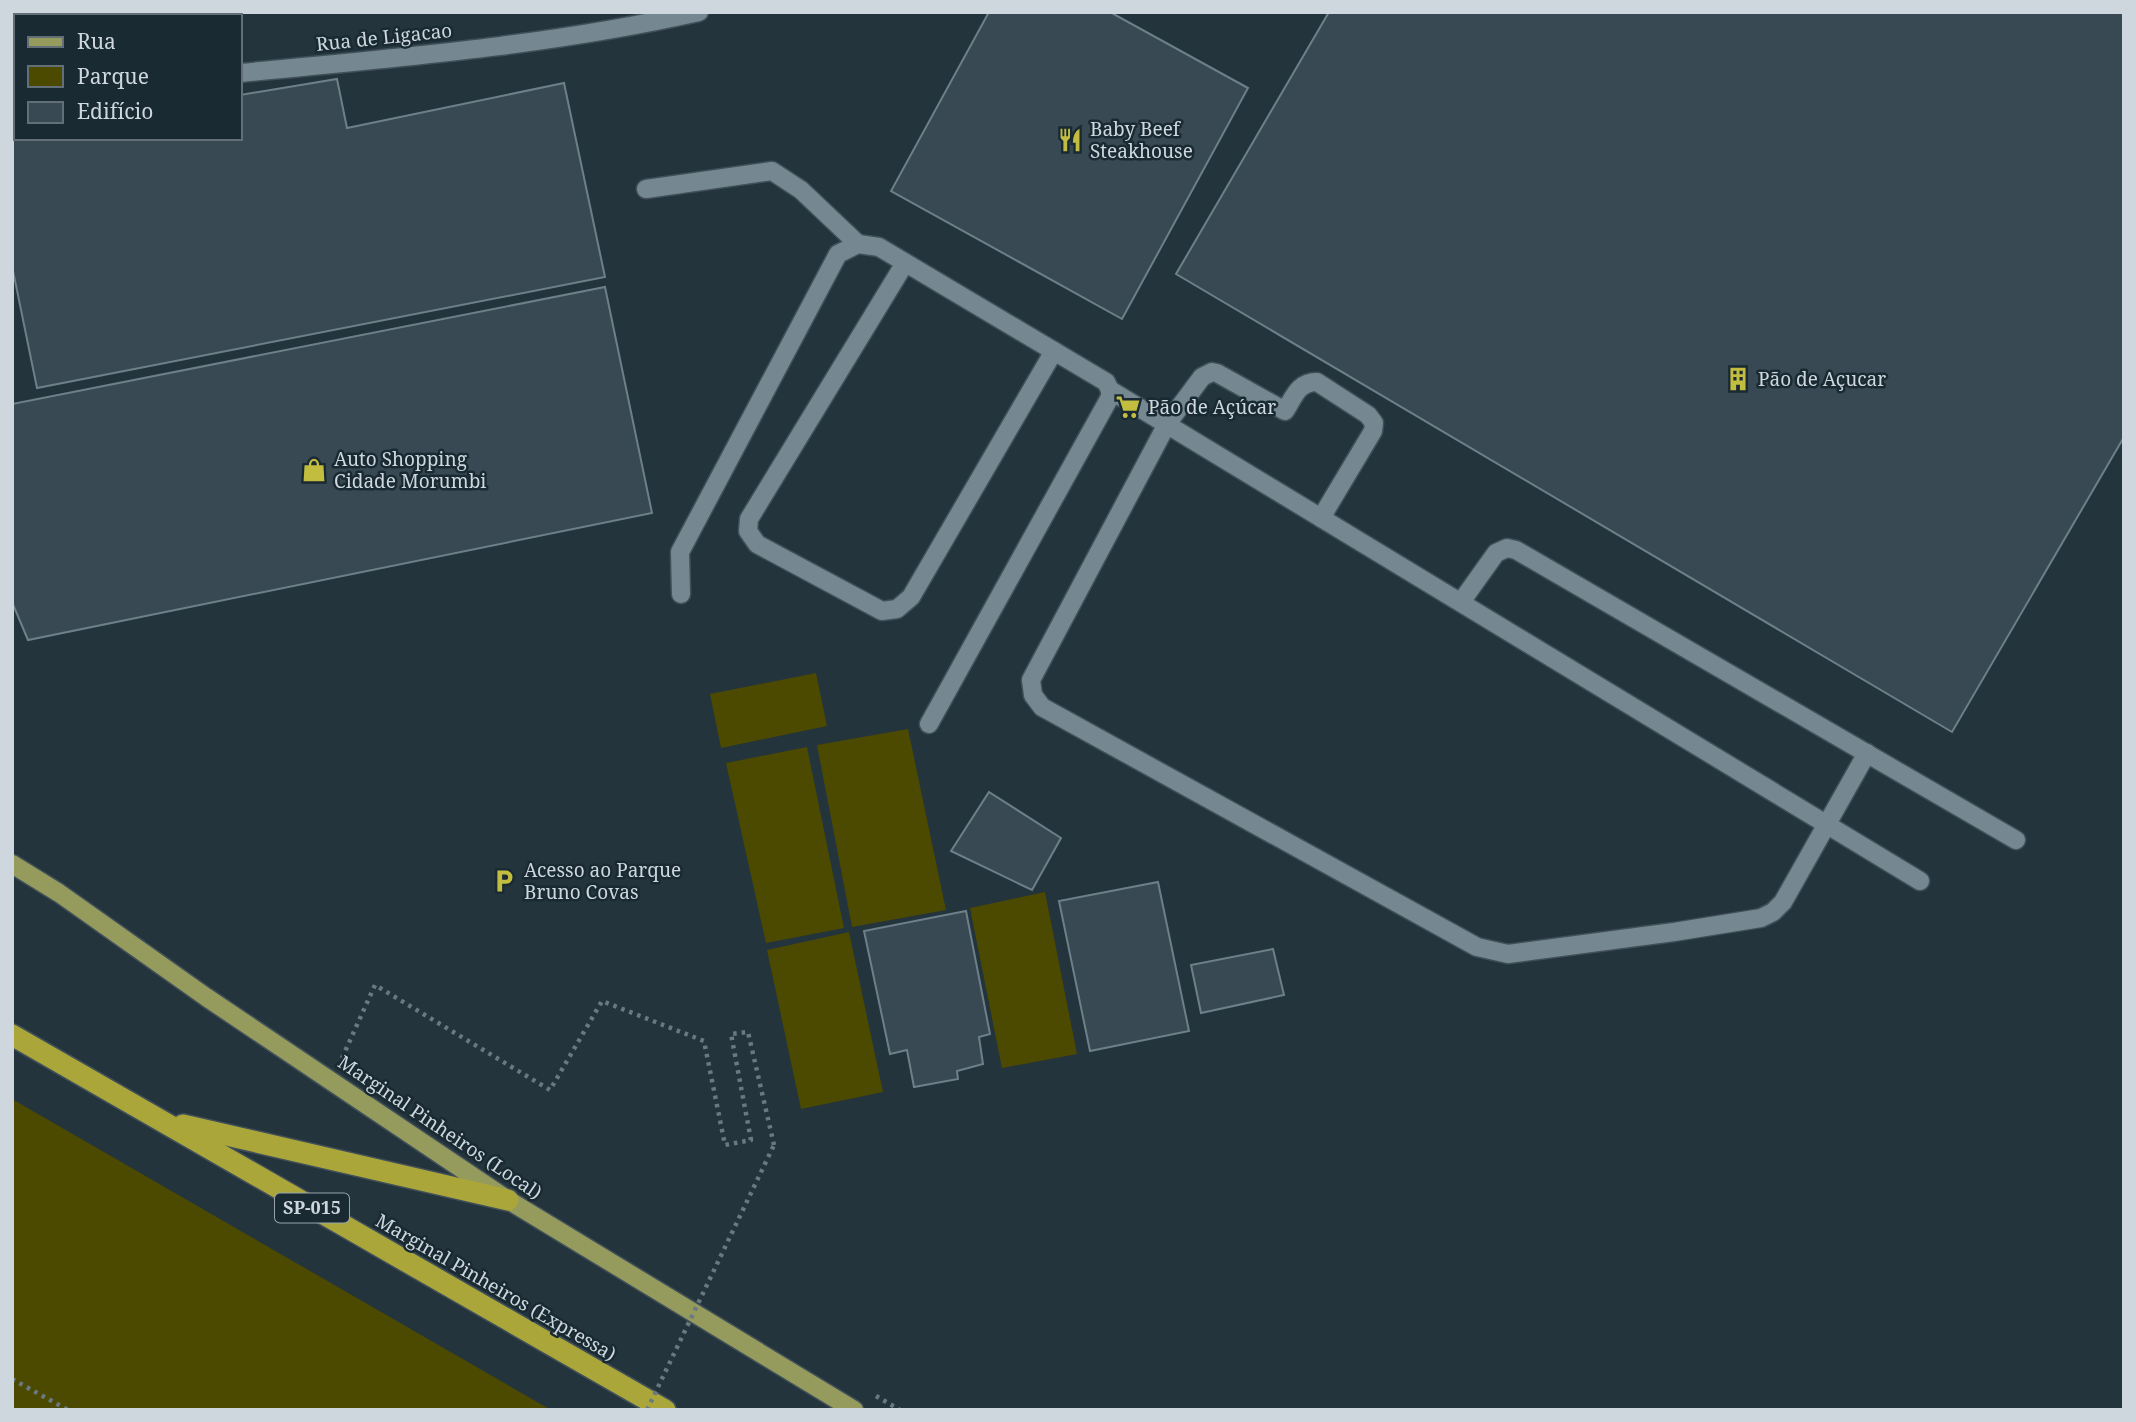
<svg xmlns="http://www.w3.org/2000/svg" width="2136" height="1422" viewBox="0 0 2136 1422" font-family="'Noto Serif',serif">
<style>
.green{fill:#4c4900}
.building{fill:#384953;stroke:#6d808a;stroke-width:2}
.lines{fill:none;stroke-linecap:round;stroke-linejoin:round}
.minor-casing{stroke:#415058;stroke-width:21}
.major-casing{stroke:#415058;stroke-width:21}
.highway-casing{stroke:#415058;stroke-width:24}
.path{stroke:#6a7980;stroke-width:4.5;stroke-dasharray:3.5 5;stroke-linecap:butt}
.minor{stroke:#758892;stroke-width:18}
.major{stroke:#959a5d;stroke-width:18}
.highway{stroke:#aba63a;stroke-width:21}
.path-bridge{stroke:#6a7980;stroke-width:4.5;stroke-dasharray:3.5 5;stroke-linecap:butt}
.labels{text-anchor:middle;stroke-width:5;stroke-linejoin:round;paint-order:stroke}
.shield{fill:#1a2a33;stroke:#97a3aa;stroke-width:2}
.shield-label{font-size:18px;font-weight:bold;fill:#cdd7dd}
.street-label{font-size:19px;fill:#cdd7dd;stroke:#1a2a33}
.poi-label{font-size:19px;fill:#cdd7dd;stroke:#1a2a33;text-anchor:start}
</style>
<rect width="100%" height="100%" fill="#23343d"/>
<g class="green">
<polygon points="816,673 827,726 721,748 710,694"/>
<polygon points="908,729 946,910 852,927 817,745"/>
<polygon points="807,747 844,928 766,943 726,763"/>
<polygon points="1045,892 1077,1054 1002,1068 970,908"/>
<polygon points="849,932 883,1092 801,1109 767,950"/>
<polygon points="12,1099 551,1410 12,1410"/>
</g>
<g class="building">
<polygon points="989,12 1110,12 1248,88 1122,319 891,191"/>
<polygon points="1329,12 2124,12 2124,437 1952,732 1176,274"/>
<polygon points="337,79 347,128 564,83 605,277 37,388 12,266 12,134 16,133 16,138 240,138 240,95"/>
<polygon points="605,287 652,513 28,640 12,602 12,404"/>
<polygon points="989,792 1061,838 1032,890 951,851"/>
<polygon points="1158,882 1189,1031 1090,1051 1059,901"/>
<polygon points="966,911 990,1034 979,1037 983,1064 957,1071 958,1079 914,1087 907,1050 890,1054 864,931"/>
<polygon points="1273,949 1284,995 1201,1013 1191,965"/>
</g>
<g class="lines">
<g class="minor-casing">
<g id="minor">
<path d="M240 73C393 58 548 46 699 12"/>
<polyline points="12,102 16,101"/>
<polyline points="646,189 772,171 801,190 858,244"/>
<polyline points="905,263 749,519 748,531 757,544 882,611 897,609 911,597 1054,351"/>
<polyline points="1110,390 1920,881"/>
<path d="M1321 518 1373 431 1374 423 1368 415 1317 382C1298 382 1294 397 1285 411L1217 373 1212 372 1202 377 1167 424 1031 680 1033 695 1042 707 1477 947 1508 954 1674 932 1761 918 1773 912 1783 902 1867 753"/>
<polyline points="681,594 680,552 838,254 858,244 879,247 1106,382 1110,390 1110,397 929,724"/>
<polyline points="1461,602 1496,553 1507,548 1516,550 2016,840"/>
</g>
</g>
<g class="major-casing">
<polyline id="major" points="12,864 59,893 206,997 508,1200 854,1410"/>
</g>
<g class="highway-casing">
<g id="highway">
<polyline points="12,1035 665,1410"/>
<polyline points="183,1125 508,1200"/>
</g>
</g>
<g class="path">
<polyline points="342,1058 375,985 550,1090 602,1001 704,1041 725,1145 751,1140 731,1034 748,1032 774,1145"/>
<polyline points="12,1379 68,1410"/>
<polyline points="876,1396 900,1410"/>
</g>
<use href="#minor" class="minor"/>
<use href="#major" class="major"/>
<use href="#highway" class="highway"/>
<polyline class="path-bridge" points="647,1410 774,1145"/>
</g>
<defs>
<g id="restaurant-bare" transform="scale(1.89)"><path d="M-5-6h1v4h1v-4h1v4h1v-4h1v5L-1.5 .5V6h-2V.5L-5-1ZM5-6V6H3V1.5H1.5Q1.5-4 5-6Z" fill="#c2bd3f" stroke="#1a2a33" stroke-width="2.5" paint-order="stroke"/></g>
<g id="building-bare" transform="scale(1.89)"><path d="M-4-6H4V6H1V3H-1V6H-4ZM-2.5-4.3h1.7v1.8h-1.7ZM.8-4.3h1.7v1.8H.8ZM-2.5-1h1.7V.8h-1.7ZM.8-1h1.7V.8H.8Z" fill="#c2bd3f" stroke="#1a2a33" stroke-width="2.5" paint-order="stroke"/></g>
<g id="supermarket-bare" transform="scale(1.89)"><path d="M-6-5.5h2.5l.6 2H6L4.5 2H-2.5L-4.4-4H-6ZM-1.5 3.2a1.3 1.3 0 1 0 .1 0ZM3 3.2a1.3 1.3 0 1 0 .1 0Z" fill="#c2bd3f" stroke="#1a2a33" stroke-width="2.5" paint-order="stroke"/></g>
<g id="shop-bare" transform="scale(1.89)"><path d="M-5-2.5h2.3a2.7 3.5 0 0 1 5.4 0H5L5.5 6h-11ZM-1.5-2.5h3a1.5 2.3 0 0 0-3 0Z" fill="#c2bd3f" stroke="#1a2a33" stroke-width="2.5" paint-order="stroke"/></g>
<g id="parking-bare" transform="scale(1.89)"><path d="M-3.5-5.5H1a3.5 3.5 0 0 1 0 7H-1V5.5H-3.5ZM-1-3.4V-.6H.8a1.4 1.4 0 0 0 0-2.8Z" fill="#c2bd3f" stroke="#1a2a33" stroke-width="2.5" paint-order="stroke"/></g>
</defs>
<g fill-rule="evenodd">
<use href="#restaurant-bare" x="1070" y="140"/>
<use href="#building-bare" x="1738" y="379"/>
<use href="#supermarket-bare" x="1128" y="407"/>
<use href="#shop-bare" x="314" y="470"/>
<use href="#parking-bare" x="504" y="881"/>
</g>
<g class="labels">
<rect class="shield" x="275" y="1193.5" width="74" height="29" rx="5"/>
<g class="shield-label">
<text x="312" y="1214">SP-015</text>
</g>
<g class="street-label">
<text transform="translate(384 37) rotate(-6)" y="7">Rua de Ligacao</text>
<text transform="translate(440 1127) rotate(34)" y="7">Marginal Pinheiros (Local)</text>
<text transform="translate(496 1287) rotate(30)" y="7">Marginal Pinheiros (Expressa)</text>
</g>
<g class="poi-label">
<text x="1090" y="136">Baby Beef<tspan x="1090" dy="22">Steakhouse</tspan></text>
<text x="1758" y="386">Pão de Açucar</text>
<text x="1148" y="414">Pão de Açúcar</text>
<text x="334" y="466">Auto Shopping<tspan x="334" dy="22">Cidade Morumbi</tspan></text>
<text x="524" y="877">Acesso ao Parque<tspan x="524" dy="22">Bruno Covas</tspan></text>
</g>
</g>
<rect width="2136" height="1422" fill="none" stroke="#cdd7dd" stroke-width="28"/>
<rect x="14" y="14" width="228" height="126" fill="#1a2a33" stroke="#626f77" stroke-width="2"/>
<rect x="28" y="37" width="35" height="10" fill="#959a5d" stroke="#626f77" stroke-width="2"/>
<text x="77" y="49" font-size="21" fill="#cdd7dd">Rua</text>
<rect x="28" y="66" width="35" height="21" fill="#4c4900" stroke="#626f77" stroke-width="2"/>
<text x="77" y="84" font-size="21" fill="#cdd7dd">Parque</text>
<rect x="28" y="102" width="35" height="21" fill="#384953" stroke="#626f77" stroke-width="2"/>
<text x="77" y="119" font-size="21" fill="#cdd7dd">Edifício</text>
</svg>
